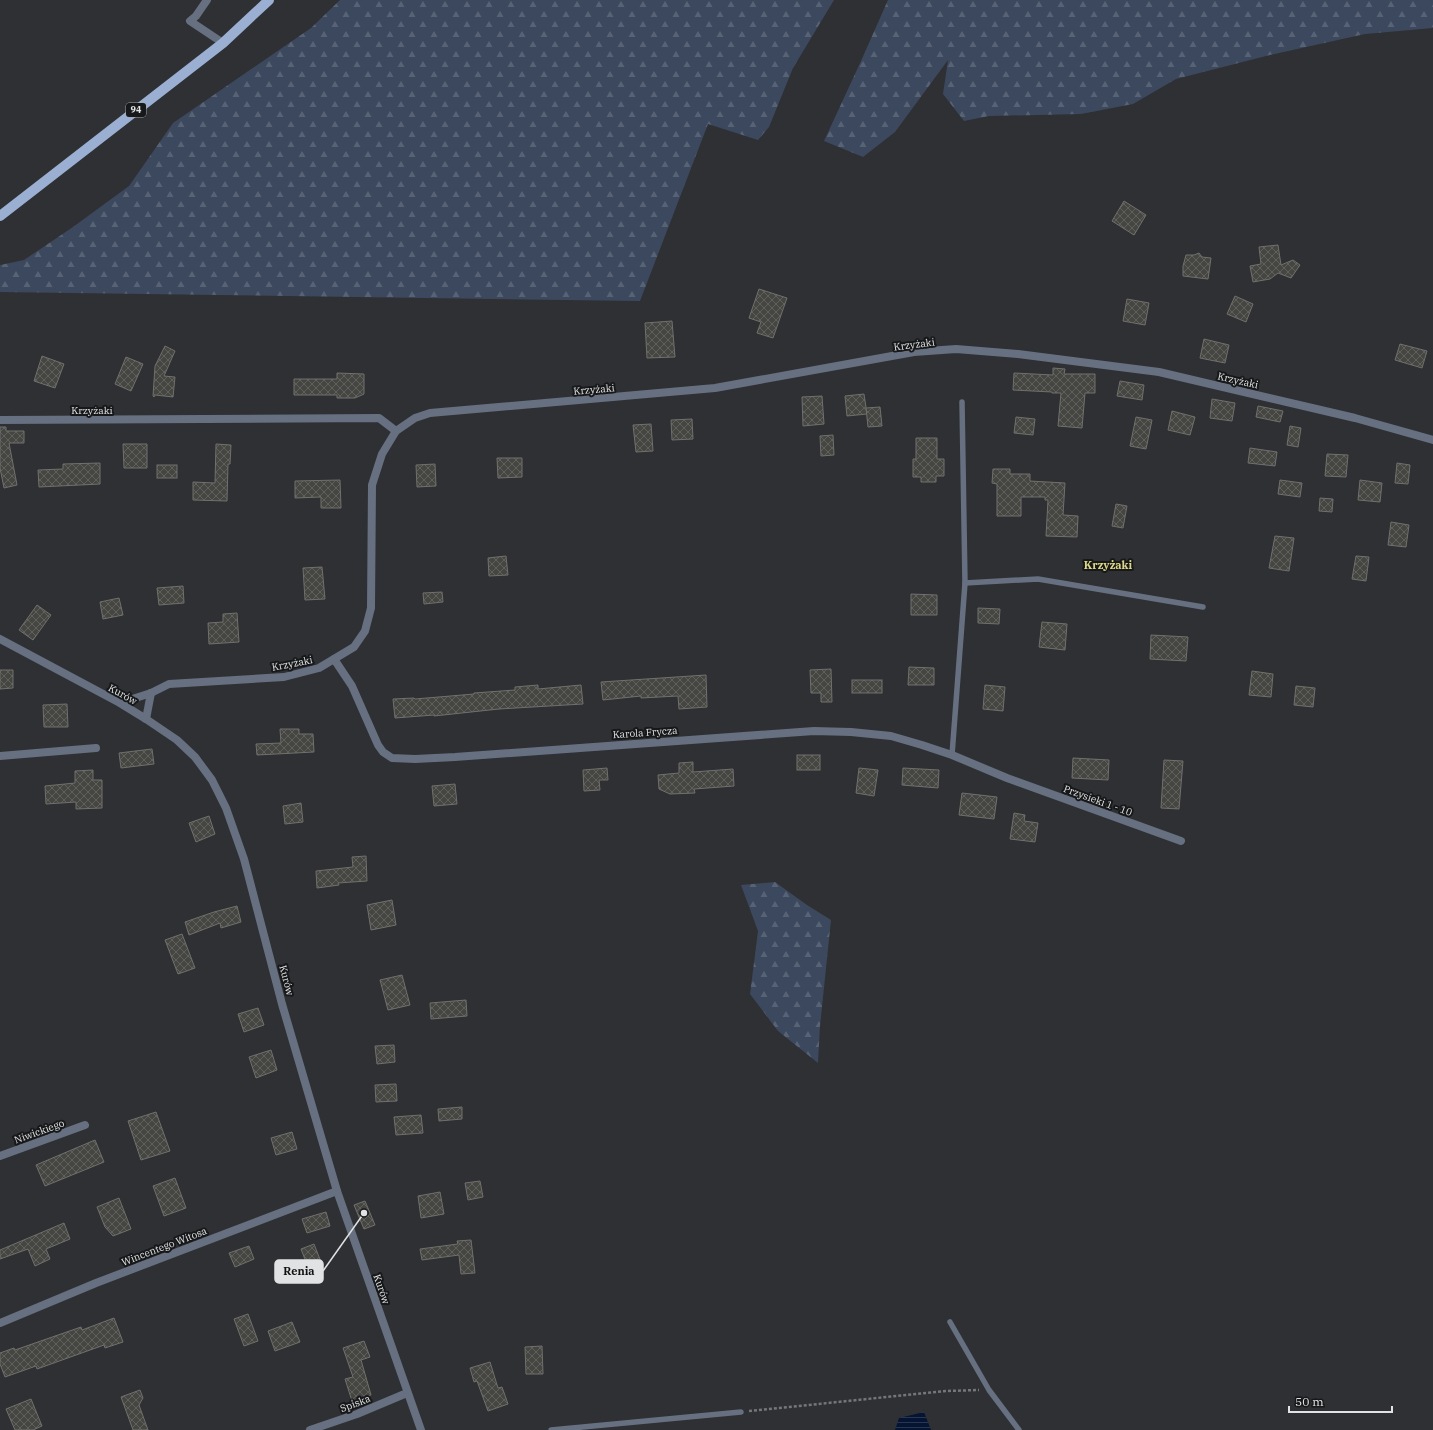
<svg xmlns="http://www.w3.org/2000/svg" width="1433" height="1430" viewBox="0 0 1433 1430" font-family="'IBM Plex Serif',serif">
<style>
.forest{fill:url(#forest-firs)}
.water{fill:url(#water-rules)}
.building{fill:url(#building-cross-hatch);stroke:#70706c}
.lines{fill:none;stroke-linecap:round;stroke-linejoin:round}
.path{stroke:#747678;stroke-width:2.5;stroke-dasharray:3 2;stroke-linecap:butt}
.service{stroke:#667081;stroke-width:5.5}
.minor{stroke:#667081;stroke-width:8}
.tertiary{stroke:#667081;stroke-width:8}
.primary{stroke:#9bafd3;stroke-width:10}
.labels{text-anchor:middle;stroke-width:4;stroke-linejoin:round;paint-order:stroke}
.shield{fill:#171819;stroke:#a4a5a7;stroke-width:1}
.shield-label{font-size:9px;font-weight:bold;fill:#e1e2e4}
.street-label{font-size:10px;fill:#e1e2e4;stroke:#171819}
.neighbourhood-label{font-size:11px;font-weight:bold;fill:#dcd788;stroke:#171819}
.leader{fill:none;stroke:#e1e2e4;stroke-width:1.5}
.callout-dot{fill:#e1e2e4;stroke:#171819;stroke-width:1.5}
.callout{fill:#e1e2e4;stroke:#e1e2e4;stroke-width:1.5}
.callout-label{font-size:11px;text-anchor:middle;font-weight:bold;fill:#111}
</style>
<defs>
<pattern id="forest-firs" width="22" height="20" patternUnits="userSpaceOnUse"><rect width="22" height="20" fill="#3c485e"/><path d="M5 1l3.5 6h-7zM16 11l3.5 6h-7z" fill="#586275"/></pattern>
<pattern id="water-rules" width="6" height="5" patternUnits="userSpaceOnUse"><rect width="6" height="5" fill="#051433"/><path d="M0 2.5h6" fill="none" stroke="#293650"/></pattern>
<pattern id="building-cross-hatch" width="8" height="8" patternUnits="userSpaceOnUse"><rect width="8" height="8" fill="#454542"/><path d="M0 0l8 8M0 8l8-8" fill="none" stroke="#60605d"/></pattern>
</defs>
<rect width="100%" height="100%" fill="#2e3033"/>
<g class="forest">
<polygon points="340,0 834,0 793,68 769,127 758,140 708,124 640,301 0,292 0,265 24,260 73,227 129,186 173,123 311,28"/>
<polygon points="888,0 1433,0 1433,28 1365,34 1270,55 1176,79 1133,104 1081,114 989,116 964,121 943,94 948,60 895,132 863,157 824,141 861,61"/>
<polygon points="775,882 807,905 831,920 820,1026 818,1063 778,1031 750,994 758,931 741,885"/>
</g>
<polygon class="water" points="924,1412 931,1430 895,1430 899,1418"/>
<g class="building">
<polygon points="1124,201 1146,215 1134,235 1112,221"/>
<polygon points="1278,245 1281,265 1293,260 1300,265 1291,278 1278,273 1270,279 1253,282 1250,266 1261,264 1259,247"/>
<polygon points="1199,253 1202,257 1211,258 1208,279 1183,276 1183,266 1186,255 1194,255"/>
<polygon points="759,289 787,298 773,338 757,333 761,322 749,318"/>
<polygon points="1235,296 1253,304 1246,322 1227,314"/>
<polygon points="1127,299 1149,303 1145,325 1123,321"/>
<polygon points="672,321 675,357 647,358 645,323"/>
<polygon points="1204,339 1229,345 1225,363 1200,358"/>
<polygon points="1400,344 1427,351 1422,368 1395,360"/>
<polygon points="165,346 175,351 164,376 175,377 173,397 155,395 154,397 153,396 155,366"/>
<polygon points="42,356 64,364 55,388 34,381"/>
<polygon points="126,357 143,364 131,391 115,384"/>
<polygon points="1053,368 1065,369 1064,374 1095,374 1095,393 1085,393 1082,428 1058,426 1061,393 1052,393 1052,392 1013,390 1014,373 1053,375"/>
<polygon points="337,373 364,374 364,394 355,398 337,398 337,395 294,395 294,379 337,379"/>
<polygon points="1120,381 1144,385 1142,400 1117,396"/>
<polygon points="864,394 867,414 847,416 845,396"/>
<polygon points="822,396 824,424 803,426 802,397"/>
<polygon points="1212,399 1235,403 1232,421 1210,418"/>
<polygon points="1258,406 1283,411 1280,422 1256,417"/>
<polygon points="880,407 882,426 868,427 866,408"/>
<polygon points="1172,411 1195,417 1190,435 1168,430"/>
<polygon points="1016,417 1035,419 1033,435 1014,433"/>
<polygon points="1136,417 1152,420 1146,449 1130,446"/>
<polygon points="692,419 693,439 672,440 671,420"/>
<polygon points="651,424 653,451 636,452 633,425"/>
<polygon points="1290,426 1301,428 1298,447 1287,445"/>
<polygon points="0,427 6,427 6,431 24,431 24,443 9,443 17,485 4,488 0,468"/>
<polygon points="833,435 834,455 821,456 820,436"/>
<polygon points="916,438 937,438 937,459 944,459 944,476 936,476 936,482 921,482 921,477 913,477 913,459 916,459"/>
<polygon points="123,444 147,444 147,468 124,468"/>
<polygon points="216,444 231,445 230,464 228,464 227,501 193,500 193,482 215,483"/>
<polygon points="1250,448 1277,452 1275,466 1248,463"/>
<polygon points="1327,454 1348,455 1346,477 1325,476"/>
<polygon points="497,458 522,458 522,477 498,478"/>
<polygon points="100,463 100,484 39,487 38,470 63,469 63,464"/>
<polygon points="1397,463 1410,465 1408,484 1395,483"/>
<polygon points="435,464 436,486 417,487 416,465"/>
<rect x="157" y="465" width="20" height="13"/>
<polygon points="993,469 1010,469 1010,474 1030,474 1030,481 1065,483 1063,515 1078,516 1077,537 1046,536 1048,500 1045,500 1045,497 1021,497 1021,516 997,516 997,484 992,483"/>
<polygon points="340,480 341,508 321,508 321,497 295,498 295,481"/>
<polygon points="1280,480 1302,483 1300,497 1278,494"/>
<polygon points="1360,480 1382,483 1380,502 1358,500"/>
<polygon points="1320,498 1333,499 1332,512 1319,511"/>
<polygon points="1116,504 1127,506 1123,528 1112,526"/>
<polygon points="1391,522 1409,525 1406,547 1388,545"/>
<polygon points="1275,536 1294,538 1289,571 1269,568"/>
<polygon points="506,556 508,575 489,576 488,558"/>
<polygon points="1356,556 1369,557 1366,581 1352,579"/>
<polygon points="322,567 325,599 305,600 303,568"/>
<polygon points="183,586 184,603 159,605 157,588"/>
<polygon points="442,592 443,602 424,604 423,593"/>
<polygon points="911,594 937,595 937,615 911,615"/>
<polygon points="119,598 123,615 103,619 100,602"/>
<polygon points="37,605 51,615 33,640 19,630"/>
<polygon points="978,608 1000,609 999,624 978,623"/>
<polygon points="237,613 239,642 209,644 208,623 223,622 223,614"/>
<polygon points="1042,622 1067,624 1065,650 1039,647"/>
<polygon points="1151,635 1188,637 1186,661 1150,659"/>
<polygon points="909,667 934,668 934,685 908,685"/>
<polygon points="831,669 832,702 821,702 821,693 811,693 810,670"/>
<polygon points="0,670 13,670 13,688 0,689"/>
<polygon points="1252,671 1273,674 1271,697 1249,695"/>
<polygon points="706,675 707,707 679,709 678,696 641,698 641,696 603,700 601,682"/>
<rect x="852" y="680" width="30" height="13"/>
<polygon points="538,685 538,689 581,685 583,704 499,709 434,716 434,715 395,718 393,699 414,698 415,699 474,694 474,693 515,690 515,687"/>
<polygon points="985,685 1005,687 1003,711 983,709"/>
<polygon points="1296,686 1315,688 1313,707 1294,705"/>
<polygon points="67,704 68,727 44,727 43,705"/>
<polygon points="280,729 299,729 299,734 313,734 314,752 257,755 256,744 281,743"/>
<polygon points="152,749 154,764 121,768 119,753"/>
<rect x="797" y="755" width="23" height="15"/>
<polygon points="1073,758 1109,760 1108,780 1072,778"/>
<polygon points="1164,760 1183,761 1179,809 1161,808"/>
<polygon points="693,762 693,772 733,769 734,786 694,789 695,793 670,794 659,789 658,775 679,773 679,763"/>
<polygon points="607,768 608,780 599,780 600,790 584,791 583,770"/>
<polygon points="859,768 878,770 874,796 856,793"/>
<polygon points="903,768 939,770 938,788 902,785"/>
<polygon points="93,770 93,780 102,780 102,808 76,809 76,802 46,804 45,786 75,783 75,771"/>
<polygon points="455,784 457,804 434,806 432,786"/>
<polygon points="962,793 997,797 994,819 959,815"/>
<polygon points="301,803 303,822 285,824 283,806"/>
<polygon points="1014,813 1025,815 1024,821 1038,823 1035,842 1010,839"/>
<polygon points="209,816 215,834 196,842 189,823"/>
<polygon points="366,856 367,881 338,883 339,885 317,888 316,871 353,867 352,857"/>
<polygon points="392,900 396,925 371,930 367,905"/>
<polygon points="237,906 241,922 221,928 220,923 189,935 185,922 214,912"/>
<polygon points="182,934 195,968 178,974 165,940"/>
<polygon points="402,975 410,1005 388,1010 380,980"/>
<polygon points="466,1000 467,1016 431,1019 430,1003"/>
<polygon points="258,1008 264,1025 244,1032 238,1014"/>
<polygon points="394,1045 395,1062 377,1064 375,1046"/>
<polygon points="271,1050 277,1070 256,1078 249,1057"/>
<polygon points="396,1084 397,1101 376,1102 375,1085"/>
<polygon points="462,1107 462,1119 439,1121 438,1109"/>
<polygon points="156,1112 170,1151 141,1160 128,1121"/>
<polygon points="421,1115 423,1133 396,1135 394,1117"/>
<polygon points="292,1132 297,1149 276,1155 271,1138"/>
<polygon points="95,1140 104,1162 45,1186 36,1165"/>
<polygon points="175,1178 186,1208 164,1216 153,1186"/>
<polygon points="480,1181 483,1197 468,1200 465,1183"/>
<polygon points="440,1192 444,1214 421,1218 418,1196"/>
<polygon points="119,1198 131,1229 113,1236 105,1227 97,1207"/>
<polygon points="365,1201 375,1225 364,1229 354,1205"/>
<polygon points="326,1212 330,1226 307,1233 302,1219"/>
<polygon points="64,1223 70,1239 46,1249 50,1259 35,1266 28,1249 0,1259 0,1250"/>
<polygon points="471,1240 475,1273 461,1274 459,1255 422,1260 420,1249 458,1244 457,1241"/>
<polygon points="314,1244 321,1262 308,1267 301,1249"/>
<polygon points="249,1246 254,1259 235,1267 229,1253"/>
<polygon points="248,1314 258,1341 244,1346 234,1319"/>
<polygon points="114,1318 123,1342 105,1348 104,1345 37,1369 36,1366 5,1377 0,1364 0,1353 14,1348 15,1350 81,1327 82,1330"/>
<polygon points="292,1322 300,1342 275,1351 268,1331"/>
<polygon points="364,1341 370,1357 361,1360 371,1395 352,1401 345,1379 353,1377 343,1348"/>
<polygon points="542,1346 543,1374 526,1374 525,1347"/>
<polygon points="490,1362 498,1388 502,1387 508,1404 488,1411 477,1381 474,1382 470,1368"/>
<polygon points="140,1390 143,1398 139,1405 148,1430 133,1430 121,1397"/>
<polygon points="31,1399 42,1426 33,1430 15,1430 6,1409"/>
</g>
<g class="lines">
<polyline class="path" points="749,1411 946,1391 979,1390"/>
<g class="service">
<polyline points="965,583 1038,579 1203,607"/>
<polyline points="952,755 965,583 962,402"/>
<polyline points="950,1322 989,1390 1019,1430"/>
<polyline points="551,1430 741,1412"/>
</g>
<g class="minor">
<polyline points="207,0 196,16 190,21 223,43"/>
<polyline points="0,420 379,418 396,431"/>
<polyline points="334,659 352,686 378,745 383,752 392,758 415,759 455,757 814,731 851,732 891,736 922,745 952,755 1007,778 1181,841"/>
<polyline points="0,756 96,748"/>
<polyline points="0,1156 85,1125"/>
<polyline points="310,1430 357,1414 407,1393"/>
</g>
<g class="tertiary">
<polyline points="0,639 120,703 146,719 177,740 195,757 212,780 226,808 244,859 282,1004 337,1191 421,1430"/>
<polyline points="120,703 151,693 169,684 284,677 319,668 354,647 365,631 371,608 372,485 382,454 396,431 415,418 430,413 715,388 914,352 956,349 1018,354 1159,372 1355,418 1433,440"/>
<polyline points="146,719 151,693"/>
<polyline points="0,1323 96,1283 337,1191"/>
</g>
<polyline class="primary" points="0,216 223,43 269,0"/>
</g>
<g class="labels">
<rect class="shield" x="126" y="103" width="20" height="14" rx="3"/>
<g class="shield-label">
<text x="136" y="113">94</text>
</g>
<g class="street-label">
<text transform="translate(914 344) rotate(-7)" y="4">Krzyżaki</text>
<text transform="translate(1238 380) rotate(13)" y="4">Krzyżaki</text>
<text transform="translate(594 389) rotate(-5)" y="4">Krzyżaki</text>
<text x="92" y="414">Krzyżaki</text>
<text transform="translate(292 663) rotate(-11)" y="4">Krzyżaki</text>
<text transform="translate(123 694) rotate(29)" y="4">Kurów</text>
<text transform="translate(645 732) rotate(-4)" y="4">Karola Frycza</text>
<text transform="translate(1098 800) rotate(20)" y="4">Przysieki 1 - 10</text>
<text transform="translate(287 980) rotate(75)" y="4">Kurów</text>
<text transform="translate(39 1131) rotate(-20)" y="4">Niwickiego</text>
<text transform="translate(164 1246) rotate(-21)" y="4">Wincentego Witosa</text>
<text transform="translate(382 1289) rotate(71)" y="4">Kurów</text>
<text transform="translate(355 1403) rotate(-21)" y="4">Spiska</text>
</g>
<g class="neighbourhood-label">
<text x="1108" y="569">Krzyżaki</text>
</g>
</g>
<path class="leader" d="M364 1213L323 1271"/>
<circle class="callout-dot" cx="364" cy="1213" r="4"/>
<rect class="callout" x="275" y="1260" width="48" height="23" rx="4"/>
<g class="callout-label">
<text x="299" y="1275">Renia</text>
</g>
<path d="M1289 1406v6h103v-6" fill="none" stroke="#e1e2e4" stroke-width="2"/>
<text x="1295" y="1406" font-size="12" fill="#e1e2e4" stroke="#171819" stroke-width="3" paint-order="stroke">50 m</text>
</svg>
